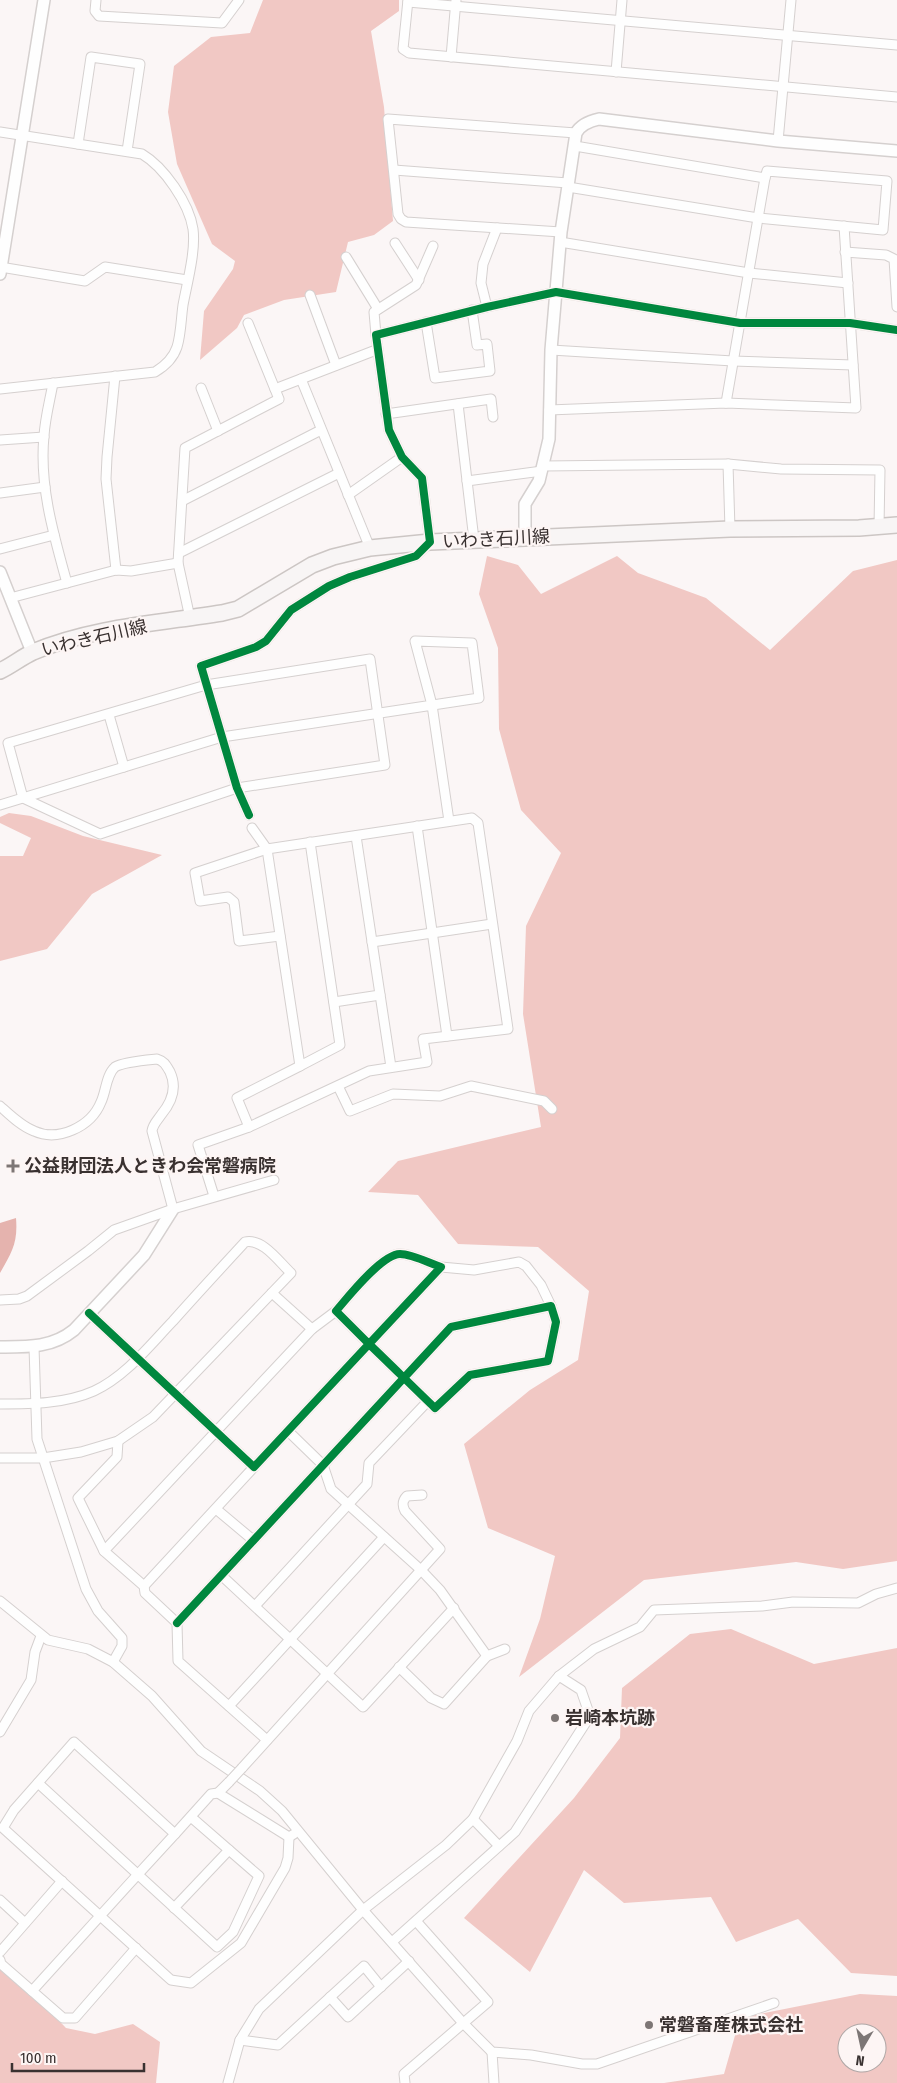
<svg xmlns="http://www.w3.org/2000/svg" width="897" height="2083" viewBox="0 0 897 2083" font-family="'Fira Sans Condensed','Noto Sans JP',sans-serif">
<style>
.forest{fill:#f1c8c4;fill-rule:evenodd}
.water{fill:#e5b3ae}
.lines{fill:none;stroke-linecap:round;stroke-linejoin:round}
.minor-casing{stroke:#d5d0cf;stroke-width:11}
.tertiary-casing{stroke:#d5d0cf;stroke-width:14}
.primary-casing{stroke:#ccc6c4;stroke-width:18}
.minor{stroke:#fefefe;stroke-width:9}
.tertiary{stroke:#fefefe;stroke-width:11}
.primary{stroke:#f8f5f5;stroke-width:15}
.minor-bridge-casing{stroke:#d5d0cf;stroke-width:11;stroke-linecap:butt}
.minor-bridge{stroke:#fefefe;stroke-width:9}
.cycleway-casing{stroke:#fdf5f4;stroke-width:11}
.cycleway{stroke:#00873e;stroke-width:8}
.poi-dot{fill:#7d7675;stroke:#fdf5f4;stroke-width:2}
.labels{text-anchor:middle;stroke-width:4.5;stroke-linejoin:round;paint-order:stroke}
.street-label{font-size:18px;fill:#393130;stroke:#fdf5f4}
.poi-label{font-size:18px;font-weight:bold;fill:#393130;stroke:#fdf5f4;text-anchor:start}
</style>
<rect width="100%" height="100%" fill="#fbf6f6"/>
<g class="forest">
<polygon points="263,0 399,0 399,11 371,31 384,107 393,221 374,235 348,242 336,292 284,300 244,315 237,328 200,360 204,311 233,269 235,261 212,244 177,164 168,112 174,66 211,37 250,33"/>
<polygon points="487,556 518,565 541,594 617,556 638,573 706,598 770,650 853,571 897,560 897,1561 843,1569 796,1562 644,1580 519,1677 540,1619 555,1556 488,1528 464,1444 530,1390 578,1360 589,1291 538,1247 458,1244 418,1195 368,1192 398,1161 541,1127 523,1014 526,926 561,853 521,810 499,729 498,648 479,594"/>
<polygon points="9,813 31,816 83,836 162,855 92,894 47,949 0,961 0,856 23,856 31,838 0,823 0,817"/>
<polygon points="731,1629 814,1664 897,1648 897,1976 851,1973 798,1919 736,1942 711,1897 624,1903 584,1870 530,1972 464,1918 574,1798 620,1738 622,1688 690,1634"/>
<polygon points="0,1960 66,2028 95,2034 133,2024 160,2042 156,2083 0,2083"/>
<path d="M860 1994 897 1996V2083H664L724 2074 740 2018ZM847 2033H877V2063H847Z"/>
</g>
<path class="water" d="M16 1218C18 1243 12 1252 0 1273V1223Z"/>
<g class="lines">
<g class="minor-casing">
<g id="minor">
<polyline points="96,0 95,11 99,16 222,23 239,0"/>
<polyline points="408,0 403,49 409,53 897,97"/>
<polyline points="408,2 897,45"/>
<polyline points="451,57 456,0"/>
<polyline points="616,72 622,0"/>
<path d="M0 132 142 154C164 167 189 203 193 229 196 251 187 283 183 305 181 319 181 334 177 347 173 359 165 366 155 372L0 389"/>
<polyline points="778,141 791,0"/>
<polyline points="78,144 91,57 140,64 127,151"/>
<polyline points="394,170 568,183"/>
<polyline points="568,187 758,218 883,230 887,181 767,171 765,178 575,146"/>
<polyline points="561,232 406,222 401,219 398,214 388,119 576,133"/>
<polyline points="560,242 749,273 848,283"/>
<polyline points="395,243 419,280"/>
<polyline points="845,252 886,255 894,259 897,307"/>
<polyline points="346,257 378,309"/>
<polyline points="0,267 85,281 105,267 187,280"/>
<polyline points="310,295 336,365"/>
<polyline points="487,307 481,283 483,264 497,228"/>
<polyline points="426,322 435,378 490,371 487,344 477,345 472,310"/>
<polyline points="376,335 374,312 416,285 433,246"/>
<polyline points="551,350 733,361 853,365"/>
<polyline points="115,376 107,457 106,479 116,570"/>
<polyline points="301,379 370,548"/>
<path d="M53 383C50 400 45 418 44 436 39 486 54 536 67 583"/>
<polyline points="201,388 218,431"/>
<polyline points="275,389 376,350"/>
<polyline points="726,403 765,178"/>
<polyline points="458,404 474,540"/>
<polyline points="549,410 726,403 856,408 844,226"/>
<polyline points="386,414 491,399 493,417"/>
<polyline points="0,440 44,437"/>
<polyline points="728,464 730,529"/>
<polyline points="543,466 728,464 781,469 880,470 879,527"/>
<polyline points="467,481 542,471"/>
<polyline points="0,493 45,487"/>
<polyline points="348,495 402,457"/>
<polyline points="182,501 321,430"/>
<polyline points="0,549 54,535"/>
<polyline points="179,553 339,473"/>
<polyline points="10,598 116,570 131,571 178,563"/>
<polyline points="190,618 178,563 185,448 279,399 248,323"/>
<polygon points="370,659 385,765 237,788 100,834 23,798 8,743 206,685"/>
<polyline points="109,715 124,767"/>
<polyline points="0,805 222,737 479,698 472,643 415,641 432,705 449,821"/>
<polyline points="249,815 237,788 201,666 256,647 266,641 291,610 329,586 350,577 416,556 430,542 422,478 402,457 389,430 376,335 487,307 556,292 740,323 850,323 897,330"/>
<polyline points="417,826 447,1036"/>
<polyline points="252,828 267,849 300,1066 340,1045 310,842"/>
<polyline points="356,836 391,1067"/>
<polyline points="372,942 492,924"/>
<polyline points="334,1002 380,995"/>
<polyline points="338,1086 350,1111 393,1094 440,1096 471,1086 544,1101 552,1109"/>
<path d="M0 1106C10 1115 21 1126 34 1131 58 1142 91 1127 101 1102 106 1092 106 1075 115 1067 123 1062 147 1060 157 1059 164 1061 166 1065 170 1072 177 1087 172 1102 161 1115 157 1121 153 1124 152 1131L173 1209"/>
<polyline points="249,1127 237,1098 300,1066"/>
<polyline points="214,1196 198,1145 249,1127 369,1071 427,1062 423,1039 508,1029 478,823 472,818 267,849 195,873 200,901 228,897 234,902 239,941 280,936"/>
<polyline points="441,1267 474,1270 519,1262 526,1266 541,1285 551,1306"/>
<polyline points="272,1293 312,1329"/>
<polyline points="0,1300 19,1299 27,1296 88,1251 114,1230 173,1209 274,1180"/>
<path d="M89 1313 254 1467 369 1344 336 1311C348 1297 382 1254 400 1254 412 1254 429 1263 441 1267L369 1344C391 1365 413 1387 435 1408L470 1375 548 1361 556 1322 551 1306 451 1327 177 1623"/>
<polyline points="34,1347 37,1439 86,1589 98,1611 122,1638 122,1646 113,1662"/>
<path d="M0 1404C31 1404 65 1404 94 1391 126 1376 149 1346 173 1321 197 1294 221 1268 245 1242 263 1238 279 1262 291 1273L153 1417 118 1441 81 1452 43 1458H0"/>
<polyline points="288,1431 323,1465 331,1489 421,1570 440,1590 487,1656"/>
<polyline points="118,1441 117,1457 78,1498 104,1551 144,1586 145,1593 177,1623 178,1661 267,1740"/>
<polyline points="216,1509 253,1540"/>
<polyline points="104,1551 312,1329 336,1311"/>
<polyline points="221,1575 363,1707 454,1608"/>
<polyline points="144,1586 254,1467"/>
<polyline points="0,1601 48,1640 88,1649 113,1662 152,1696 201,1751 260,1791 282,1811 363,1910 463,2023 492,2052 531,2055 582,2064 597,2064 774,2003"/>
<polyline points="255,1606 367,1484 369,1463 428,1401"/>
<polyline points="399,1667 431,1698 444,1704 487,1656 505,1649"/>
<polyline points="229,1706 384,1537"/>
<polyline points="0,1732 31,1680 35,1652 41,1636"/>
<path d="M242 1768 440 1549 405 1511C402 1505 402 1501 407 1496L422 1495"/>
<polyline points="229,1782 218,1793 289,1837 294,1834"/>
<polyline points="38,1783 217,1947 233,1932 259,1876 191,1817"/>
<polyline points="473,1819 499,1846"/>
<polyline points="175,1834 211,1794 218,1793"/>
<polyline points="0,1900 25,1923"/>
<polyline points="174,1908 229,1850"/>
<polyline points="392,1942 515,1832 590,1716 581,1690 559,1676"/>
<polyline points="0,1952 62,1881"/>
<polyline points="0,1960 1,1964 63,2018 75,2018 136,1948"/>
<path d="M32 1991C79 1939 127 1886 175 1834L74 1742 14 1810 3 1828 171 1980 191 1983 241 1943 285 1868 288 1858 289 1837"/>
<polyline points="330,1997 348,2017 409,1961"/>
<polyline points="240,2040 278,2045 364,1966 381,1987"/>
<polyline points="492,2052 494,2083"/>
<polyline points="228,2083 240,2040 259,2009 363,1910 446,1845 473,1819 517,1741 529,1711 559,1676 594,1649 640,1627 654,1610 762,1606 793,1602 858,1603 876,1594 897,1588"/>
<polyline points="405,2083 404,2074 488,2002 416,1921"/>
</g>
</g>
<g class="tertiary-casing">
<g id="tertiary">
<polyline points="0,274 44,0"/>
<path d="M525 538V504L539 481 549 439 551 350 561 232 576 133C581 124 590 121 599 119L778 141 897 151"/>
<polyline points="0,572 32,652"/>
<path d="M0 1347C27 1347 52 1348 74 1330L144 1255 173 1209"/>
</g>
</g>
<g class="primary-casing">
<path id="primary" d="M0 671C11 666 22 657 33 652 92 627 160 623 222 613L238 609 312 565 333 557 370 548 430 542 525 538 730 529 859 528 897 525"/>
</g>
<use href="#minor" class="minor"/>
<use href="#tertiary" class="tertiary"/>
<use href="#primary" class="primary"/>
<g class="minor-bridge-casing">
<polyline id="minor-bridge" points="229,1782 242,1768"/>
</g>
<use href="#minor-bridge" class="minor-bridge"/>
<g class="cycleway-casing">
<g id="cycleway">
<polyline points="249,815 237,788 201,666 256,647 266,641 291,610 329,586 350,577 416,556 430,542 422,478 402,457 389,430 376,335 487,307 556,292 740,323 850,323 897,330"/>
<path d="M89 1313 254 1467 369 1344 336 1311C348 1297 382 1254 400 1254 412 1254 429 1263 441 1267L369 1344C391 1365 413 1387 435 1408L470 1375 548 1361 556 1322 551 1306 451 1327 177 1623"/>
</g>
</g>
<use href="#cycleway" class="cycleway"/>
</g>
<g class="poi-dot">
<path d="M10.5 1158.5h5v5h5v5h-5v5h-5v-5h-5v-5h5z"/>
<circle cx="555" cy="1718" r="5"/>
<circle cx="649" cy="2025" r="5"/>
</g>
<g class="labels">
<g class="street-label">
<text transform="translate(496 539) rotate(-3)" y="6">いわき石川線</text>
<text transform="translate(94 638) rotate(-13)" y="6">いわき石川線</text>
</g>
<g class="poi-label">
<text x="24" y="1172">公益財団法人ときわ会常磐病院</text>
<text x="565" y="1724">岩崎本坑跡</text>
<text x="659" y="2031">常磐畜産株式会社</text>
</g>
</g>
<g transform="translate(862 2048) rotate(189)"><circle r="24" fill="#fdf5f4" stroke="#afa7a6"/>
<path d="M0-4L9 19L0 12L-9 19Z" fill="#7d7675"/>
<text y="-8" font-size="14" font-weight="bold" text-anchor="middle" fill="#393130">N</text>
</g>
<path d="M12 2063v8h132v-8" fill="none" stroke="#393130" stroke-width="2.5"/>
<text x="20" y="2063" font-size="15" fill="#393130" stroke="#fdf5f4" stroke-width="4" paint-order="stroke">100 m</text>
</svg>
